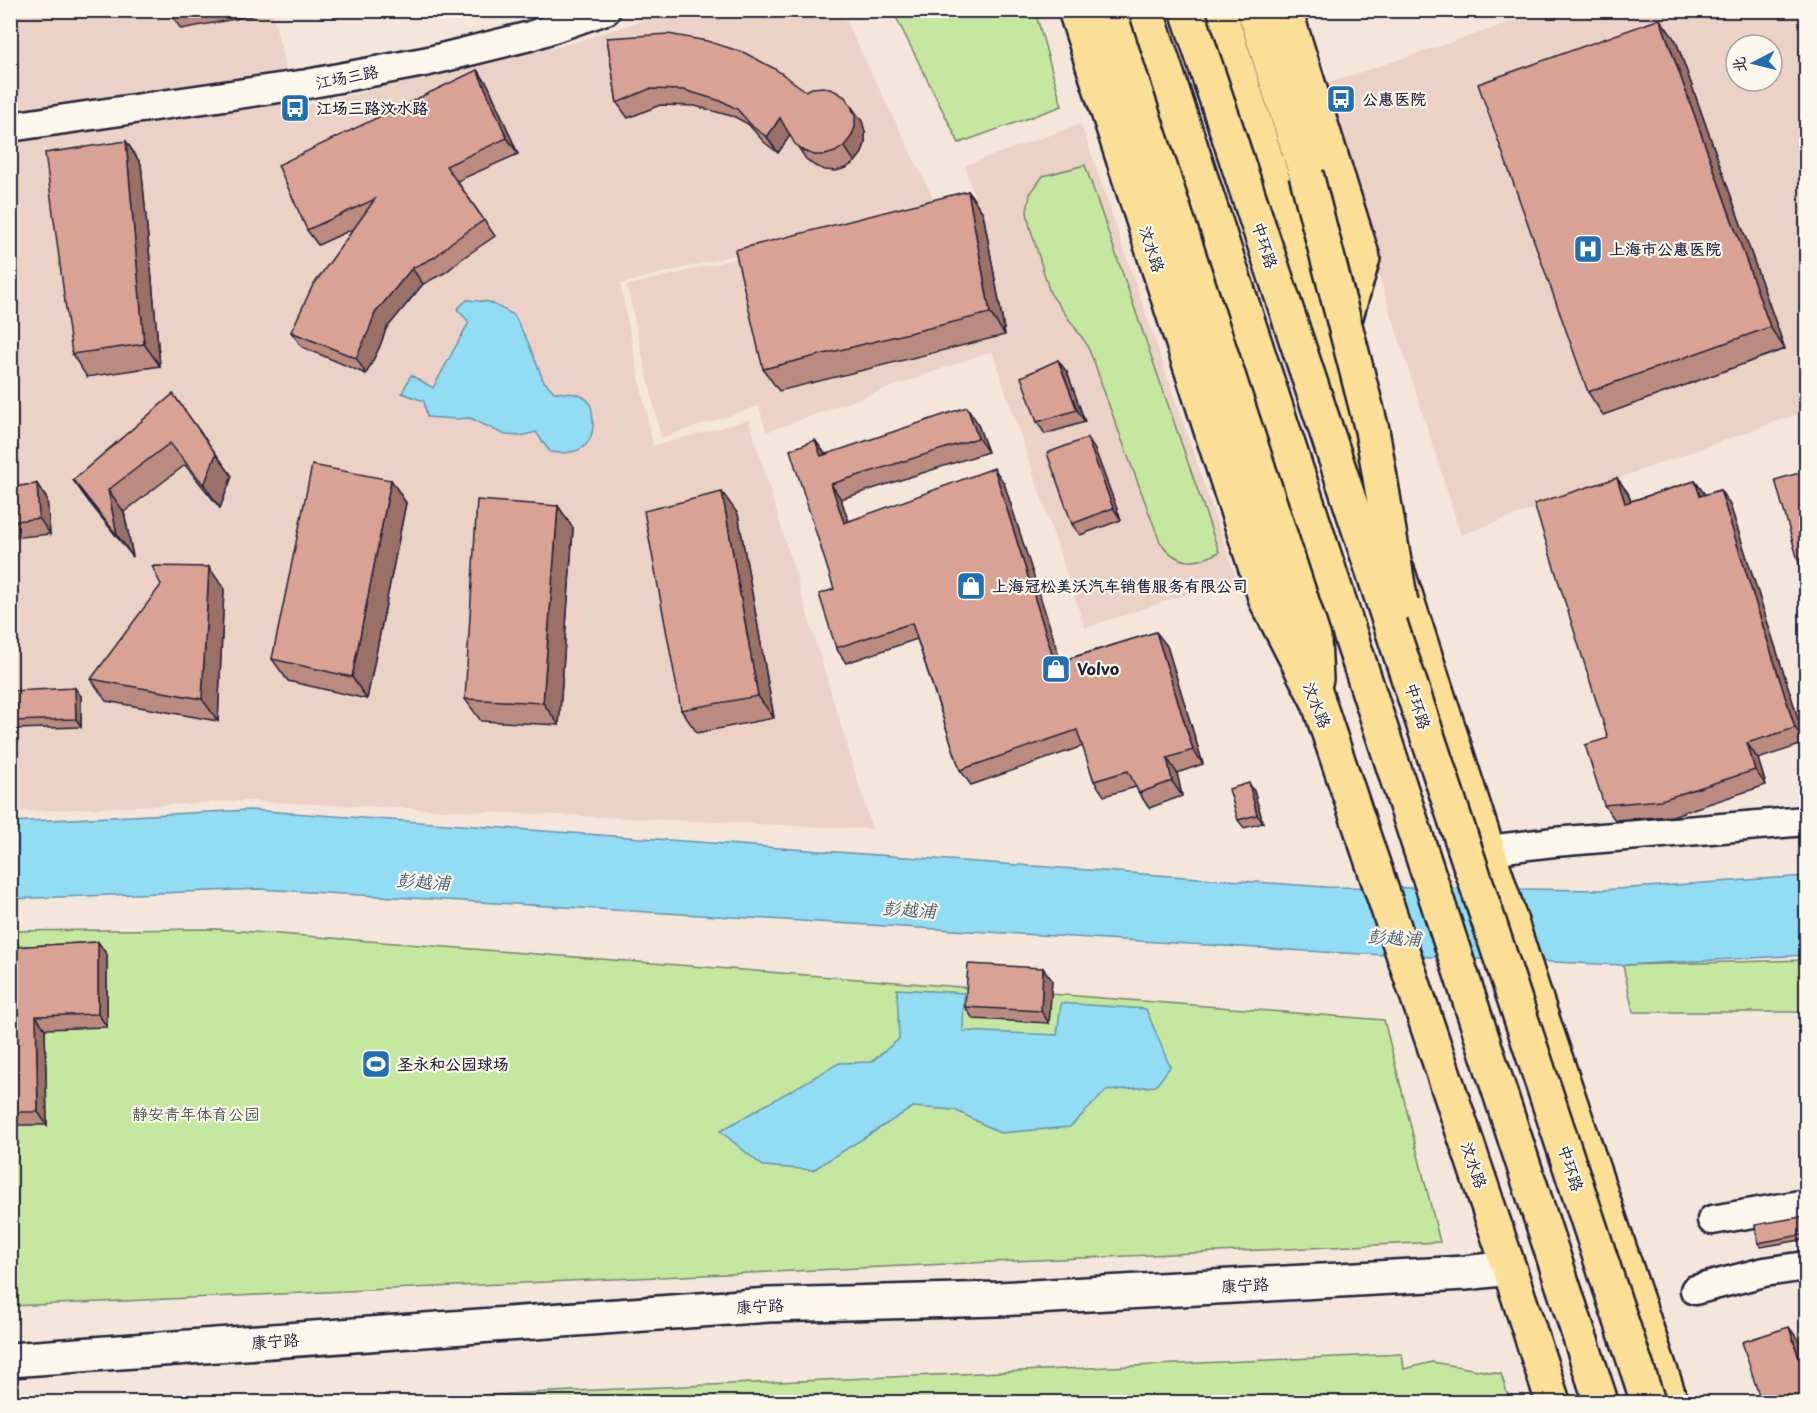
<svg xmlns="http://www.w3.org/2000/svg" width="1817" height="1413" viewBox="0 0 1817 1413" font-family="'Playpen Sans','LXGW WenKai TC',sans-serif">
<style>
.built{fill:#ecd1c6;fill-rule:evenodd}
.green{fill:#c6e7a0;stroke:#74846e;stroke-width:1.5}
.water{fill:#93ddf4;stroke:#6692aa;stroke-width:1.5}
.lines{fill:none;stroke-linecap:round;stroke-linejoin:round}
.minor-casing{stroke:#22223b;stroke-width:33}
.tertiary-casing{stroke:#22223b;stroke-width:38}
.primary-casing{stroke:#22223b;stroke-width:38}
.trunk-casing{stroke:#22223b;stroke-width:38}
.minor{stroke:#fbf7ec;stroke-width:28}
.tertiary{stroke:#fbf7ec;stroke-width:33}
.primary{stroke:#fbdf96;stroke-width:33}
.trunk{stroke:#fbdf96;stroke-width:33}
.trunk-bridge-casing{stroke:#22223b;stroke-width:38;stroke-linecap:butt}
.trunk-bridge{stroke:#fbdf96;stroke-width:33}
.wall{fill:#bb8a80;stroke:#22223b;stroke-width:1.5}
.shaded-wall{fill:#997168;stroke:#22223b;stroke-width:1.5}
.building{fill:#daa195;stroke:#22223b;stroke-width:1.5}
.labels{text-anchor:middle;stroke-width:4.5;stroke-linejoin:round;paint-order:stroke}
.street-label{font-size:16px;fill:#22223b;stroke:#fbf7ec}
.poi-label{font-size:16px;font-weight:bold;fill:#22223b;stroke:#fbf7ec;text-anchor:start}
.park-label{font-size:16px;fill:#4b5354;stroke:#fbf7ec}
.water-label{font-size:18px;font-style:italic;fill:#445a72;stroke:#fbf7ec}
</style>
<rect width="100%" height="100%" fill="#f4e6db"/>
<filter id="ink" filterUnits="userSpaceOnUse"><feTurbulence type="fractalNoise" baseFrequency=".0167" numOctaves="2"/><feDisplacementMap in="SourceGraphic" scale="12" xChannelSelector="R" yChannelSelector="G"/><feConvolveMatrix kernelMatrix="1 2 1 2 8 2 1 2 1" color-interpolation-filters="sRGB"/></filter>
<g filter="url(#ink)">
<g class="built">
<polygon points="10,11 272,11 295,108 562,46 673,11 841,11 936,204 620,284 653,446 749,420 872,829 245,801 11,812"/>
<path d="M1546 11H1806V411L1461 535 1319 86ZM1736 45H1772V81H1736Z"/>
<polygon points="1081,124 1236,578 1085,628 992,351 766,432 759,406 661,438 627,286 975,198 965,165"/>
</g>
<g class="green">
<polygon points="893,11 1035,11 1062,106 959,143"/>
<path d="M1085 165 1219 552C1194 566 1177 565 1160 542L1107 400 1095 364 1086 343 1050 293 1030 227 1027 212 1030 194 1043 176Z"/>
<polygon points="215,929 1384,1020 1440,1242 11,1306 10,931"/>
<polygon points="1806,960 1806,1012 1633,1012 1623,965"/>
<polygon points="1402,1354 1404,1369 1432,1362 1501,1374 1510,1402 330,1402"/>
</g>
<g class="water">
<path d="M467 300 489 302 514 315 528 342 543 380 554 392C565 393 581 392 589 402 593 408 593 418 593 425 592 451 572 455 550 452L536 432 521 436 505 435 470 418 456 419 427 417 424 401 402 393 411 375 433 388 469 322 457 309Z"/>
<polygon points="250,810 1326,887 1602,890 1806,876 1806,955 1623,965 1341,953 259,889 11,899 11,822"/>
<polygon points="897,989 964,993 963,1031 1057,1035 1061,1003 1146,1009 1170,1067 1156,1086 1106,1091 1070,1127 1000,1133 955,1110 913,1107 813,1170 763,1166 720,1131 839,1063 871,1062 899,1039"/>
</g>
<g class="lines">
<g class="minor-casing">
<g id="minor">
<polyline points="10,127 307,84 429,61 530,36 606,10"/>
<polyline points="1488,850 1554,842 1806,821"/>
<polyline points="1712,1220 1806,1204"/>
<polyline points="1695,1290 1764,1272 1806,1266"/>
</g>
</g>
<g class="tertiary-casing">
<polyline id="tertiary" points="10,1360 769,1305 998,1299 1465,1273 1509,1268"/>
</g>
<g class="primary-casing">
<g id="primary">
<polyline points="1075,10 1266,600 1318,701 1509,1268 1553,1402"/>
<polyline points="1116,10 1312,600 1316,679"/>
<polyline points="1219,10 1372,492"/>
<polyline points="1285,10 1363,258 1341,334"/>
<polyline points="1398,572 1540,1012 1671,1402"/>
</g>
</g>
<g class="trunk-casing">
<g id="trunk">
<polyline points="1096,10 1318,701"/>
<polyline points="1254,10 1306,174"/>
</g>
</g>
<use href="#minor" class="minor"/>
<use href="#tertiary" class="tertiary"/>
<use href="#primary" class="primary"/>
<use href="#trunk" class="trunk"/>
<g class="trunk-bridge-casing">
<g id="trunk-bridge">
<polyline points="1146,10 1601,1402"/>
<polyline points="1187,10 1648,1402"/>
<polyline points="1306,174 1372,430 1401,603"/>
</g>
</g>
<use href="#trunk-bridge" class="trunk-bridge"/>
</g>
<g class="wall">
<polygon points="168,10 251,10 252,16 181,29"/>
<polygon points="607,38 862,121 865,132 865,143 862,153 855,162 846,168 836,171 825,170 815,166 806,159 790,135 778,153 764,142 748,124 735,117 695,106 660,105 628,118 617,103"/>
<polygon points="1676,41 1785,349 1603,415 1588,392"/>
<polygon points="477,70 488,85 518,154 457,181 495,236 463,258 446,272 423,284 386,329 380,346 366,374 302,347 291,332 353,229 318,245 307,230"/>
<polygon points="126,141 141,164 160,366 87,377 72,354"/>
<polygon points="968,191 983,213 1005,335 779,391 763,369"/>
<polygon points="1067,372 1085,422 1045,434 1037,422"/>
<polygon points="173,394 232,476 220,508 185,465 124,512 133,557 89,502 73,480"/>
<polygon points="977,422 988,452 841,499 848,521 1004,483 1060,661 1156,632 1167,646 1203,764 1177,773 1182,796 1149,808 1139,793 1136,787 1104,796 1094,781 1083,746 971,785 960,770 917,639 846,663 836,648 834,589 815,440 825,454"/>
<polygon points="1087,438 1095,450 1121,520 1080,535 1072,524"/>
<polygon points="1617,478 1628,493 1631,501 1695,481 1705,495 1720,490 1730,505 1806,743 1758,759 1766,785 1672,816 1615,820 1604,805 1608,738"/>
<polygon points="391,480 406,503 367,699 288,681 272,659"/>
<polygon points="37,484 47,499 50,534 10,538 10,487"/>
<polygon points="558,506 573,528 559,725 481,721 465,699"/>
<polygon points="738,514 774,718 697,733 681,710"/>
<polygon points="224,589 218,721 106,701 91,679"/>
<polygon points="10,691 81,696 81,727 14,729 15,789 10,790"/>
<polygon points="1254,791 1263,823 1244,828 1238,820"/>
<polygon points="98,942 107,955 107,1027 45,1029 47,1125 10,1125 10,946 13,947"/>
<polygon points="1052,980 1049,1023 973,1019 965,1007"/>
<polygon points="1806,1216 1806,1239 1761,1247 1758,1243"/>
</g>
<g class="shaded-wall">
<polygon points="1660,19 1676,41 1785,349 1770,327"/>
<polygon points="477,70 488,85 518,154 507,138"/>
<polygon points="851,106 862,121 865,132 865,143 862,153 855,162 844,146"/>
<polygon points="780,118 791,134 778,153 767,137"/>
<polygon points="126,141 141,164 160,366 144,344"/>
<polygon points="968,191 983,213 1005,335 990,313"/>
<polygon points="412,268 423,284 386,329 380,346 366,374 356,358 375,313"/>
<polygon points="1058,360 1067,372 1085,422 1077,410"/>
<polygon points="967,407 977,422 988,452 978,438"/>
<polygon points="1087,438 1095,450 1121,520 1113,508"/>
<polygon points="815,440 826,455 821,456"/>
<polygon points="216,454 232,476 220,508 204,485"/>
<polygon points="994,468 1004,483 1066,677 1055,663"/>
<polygon points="1617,478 1628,493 1636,518 1625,503"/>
<polygon points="391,480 406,503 367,699 352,677"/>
<polygon points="1695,481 1706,496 1700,496"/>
<polygon points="37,484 47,499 50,534 39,518"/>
<polygon points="831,484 841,499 854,538 844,523"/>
<polygon points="108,490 124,512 133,557 117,535"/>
<polygon points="1720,490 1730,505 1806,743 1795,728"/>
<polygon points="722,492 738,514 774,718 758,696"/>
<polygon points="558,506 573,528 559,725 543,703"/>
<polygon points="209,567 224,589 218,721 202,699"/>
<polygon points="1156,632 1167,646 1203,764 1193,750"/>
<polygon points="75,688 81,696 81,727 76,719"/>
<polygon points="10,724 14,729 15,789 10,784"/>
<polygon points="1747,743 1758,759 1766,785 1755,770"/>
<polygon points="1167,758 1177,773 1182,796 1172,781"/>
<polygon points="1249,783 1254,791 1263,823 1257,815"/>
<polygon points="98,942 107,955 107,1027 98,1014"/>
<polygon points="1043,968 1052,980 1049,1023 1041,1011"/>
<polygon points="36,1016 45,1029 47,1125 38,1112"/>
<polygon points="1789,1327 1800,1342 1806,1363 1806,1380"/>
</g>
<g class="building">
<polygon points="1660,19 1770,327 1588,392 1478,84"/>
<polygon points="668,34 707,41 745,53 775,69 806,91 812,88 824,87 835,91 845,97 851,106 855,116 855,127 851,137 844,146 835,152 825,155 814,155 804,151 795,144 780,118 767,137 753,127 737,109 724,102 684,90 649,89 617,103 607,38"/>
<polygon points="477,70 507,138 446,166 484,220 452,242 435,257 412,268 375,313 369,330 356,358 291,332 312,287 375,199 307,230 278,165"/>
<polygon points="126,141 144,344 72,354 45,153"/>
<polygon points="968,191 990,313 763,369 735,250"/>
<polygon points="1058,360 1077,410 1037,422 1021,377"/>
<polygon points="173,394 216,454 204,485 170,443 108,490 117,535 73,480"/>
<polygon points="967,407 978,438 831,484 844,523 994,468 1055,663 1156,632 1193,750 1167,758 1172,781 1139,793 1128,771 1094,781 1077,730 960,770 912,623 836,648 819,594 834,589 790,450 815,440 821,456"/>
<polygon points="1087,438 1113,508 1072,524 1047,453"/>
<polygon points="312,465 391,480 352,677 272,659"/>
<polygon points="1806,471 1806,588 1775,480"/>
<polygon points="1617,478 1625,503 1695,481 1700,496 1720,490 1795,728 1747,743 1755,770 1661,800 1604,805 1585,745 1608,738 1534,504"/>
<polygon points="37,484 39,518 10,522 10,487"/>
<polygon points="722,492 758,696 681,710 644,511"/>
<polygon points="477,500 558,506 543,703 465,699"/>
<polygon points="152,566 209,567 202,699 91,679 161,585"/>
<polygon points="75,688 76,719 10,721 10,691"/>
<polygon points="1249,783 1257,815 1238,820 1229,789"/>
<polygon points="98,942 98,1014 36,1016 38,1112 10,1112 10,946 11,947"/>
<polygon points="968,964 1043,968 1041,1011 965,1007"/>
<polygon points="1806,1216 1806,1234 1758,1243 1755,1225"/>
<polygon points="1789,1327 1806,1380 1806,1402 1761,1402 1742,1342"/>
</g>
</g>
<defs>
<g id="bus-square" transform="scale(1.5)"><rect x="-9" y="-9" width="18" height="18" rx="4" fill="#1f6fb2" stroke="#fbf7ec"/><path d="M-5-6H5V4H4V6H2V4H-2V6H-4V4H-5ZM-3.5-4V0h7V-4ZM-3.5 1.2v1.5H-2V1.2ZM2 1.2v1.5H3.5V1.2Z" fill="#fff"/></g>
<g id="hospital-square" transform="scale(1.5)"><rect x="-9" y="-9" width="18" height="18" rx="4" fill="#1f6fb2" stroke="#fbf7ec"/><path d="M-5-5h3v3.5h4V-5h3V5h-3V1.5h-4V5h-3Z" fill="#fff"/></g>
<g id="shop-square" transform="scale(1.5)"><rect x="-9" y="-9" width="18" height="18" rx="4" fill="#1f6fb2" stroke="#fbf7ec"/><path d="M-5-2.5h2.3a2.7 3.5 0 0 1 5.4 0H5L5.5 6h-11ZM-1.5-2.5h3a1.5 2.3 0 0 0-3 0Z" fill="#fff"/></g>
<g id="stadium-square" transform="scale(1.5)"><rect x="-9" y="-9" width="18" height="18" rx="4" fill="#1f6fb2" stroke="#fbf7ec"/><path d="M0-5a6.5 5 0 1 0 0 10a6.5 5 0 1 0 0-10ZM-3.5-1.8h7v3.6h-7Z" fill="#fff"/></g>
</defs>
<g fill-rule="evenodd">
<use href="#bus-square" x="1341" y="99"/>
<use href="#bus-square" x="295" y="108"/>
<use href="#hospital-square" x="1588" y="249"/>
<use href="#shop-square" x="971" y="586"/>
<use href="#shop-square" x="1056" y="669"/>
<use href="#stadium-square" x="376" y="1064"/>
</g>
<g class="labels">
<g class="street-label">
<text transform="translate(347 77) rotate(-11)" y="6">江场三路</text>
<text transform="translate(1265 245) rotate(72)" y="6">中环路</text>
<text transform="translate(1152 249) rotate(72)" y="6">汶水路</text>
<text transform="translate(1317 705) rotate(68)" y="6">汶水路</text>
<text transform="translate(1418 706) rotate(72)" y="6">中环路</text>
<text transform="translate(1474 1165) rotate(71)" y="6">汶水路</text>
<text transform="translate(1571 1168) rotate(72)" y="6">中环路</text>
<text transform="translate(1245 1285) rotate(-3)" y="6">康宁路</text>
<text transform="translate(760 1306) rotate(-3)" y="6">康宁路</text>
<text transform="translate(275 1341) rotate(-4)" y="6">康宁路</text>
</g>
<g class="poi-label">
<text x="1362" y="105">公惠医院</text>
<text x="316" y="114">江场三路汶水路</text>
<text x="1609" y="255">上海市公惠医院</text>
<text x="992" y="592">上海冠松美沃汽车销售服务有限公司</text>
<text x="1077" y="675">Volvo</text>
<text x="397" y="1070">圣永和公园球场</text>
</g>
<g class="park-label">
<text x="196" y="1120">静安青年体育公园</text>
</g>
<g class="water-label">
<text transform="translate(423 882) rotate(3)" y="6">彭越浦</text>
<text transform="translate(909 910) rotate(3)" y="6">彭越浦</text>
<text transform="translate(1394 938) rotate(3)" y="6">彭越浦</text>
</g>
</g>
<rect width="1817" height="1413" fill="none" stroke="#fbf7ec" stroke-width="36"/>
<rect x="18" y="18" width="1781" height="1377" fill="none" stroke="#22223b" stroke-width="2" filter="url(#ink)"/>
<g transform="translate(1754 63) rotate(263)"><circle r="28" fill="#fbf7ec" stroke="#a4a2a5" stroke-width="1.5"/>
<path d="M0-4.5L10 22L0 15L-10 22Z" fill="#1f6fb2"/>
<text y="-9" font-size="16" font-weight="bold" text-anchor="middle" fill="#22223b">北</text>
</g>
</svg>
